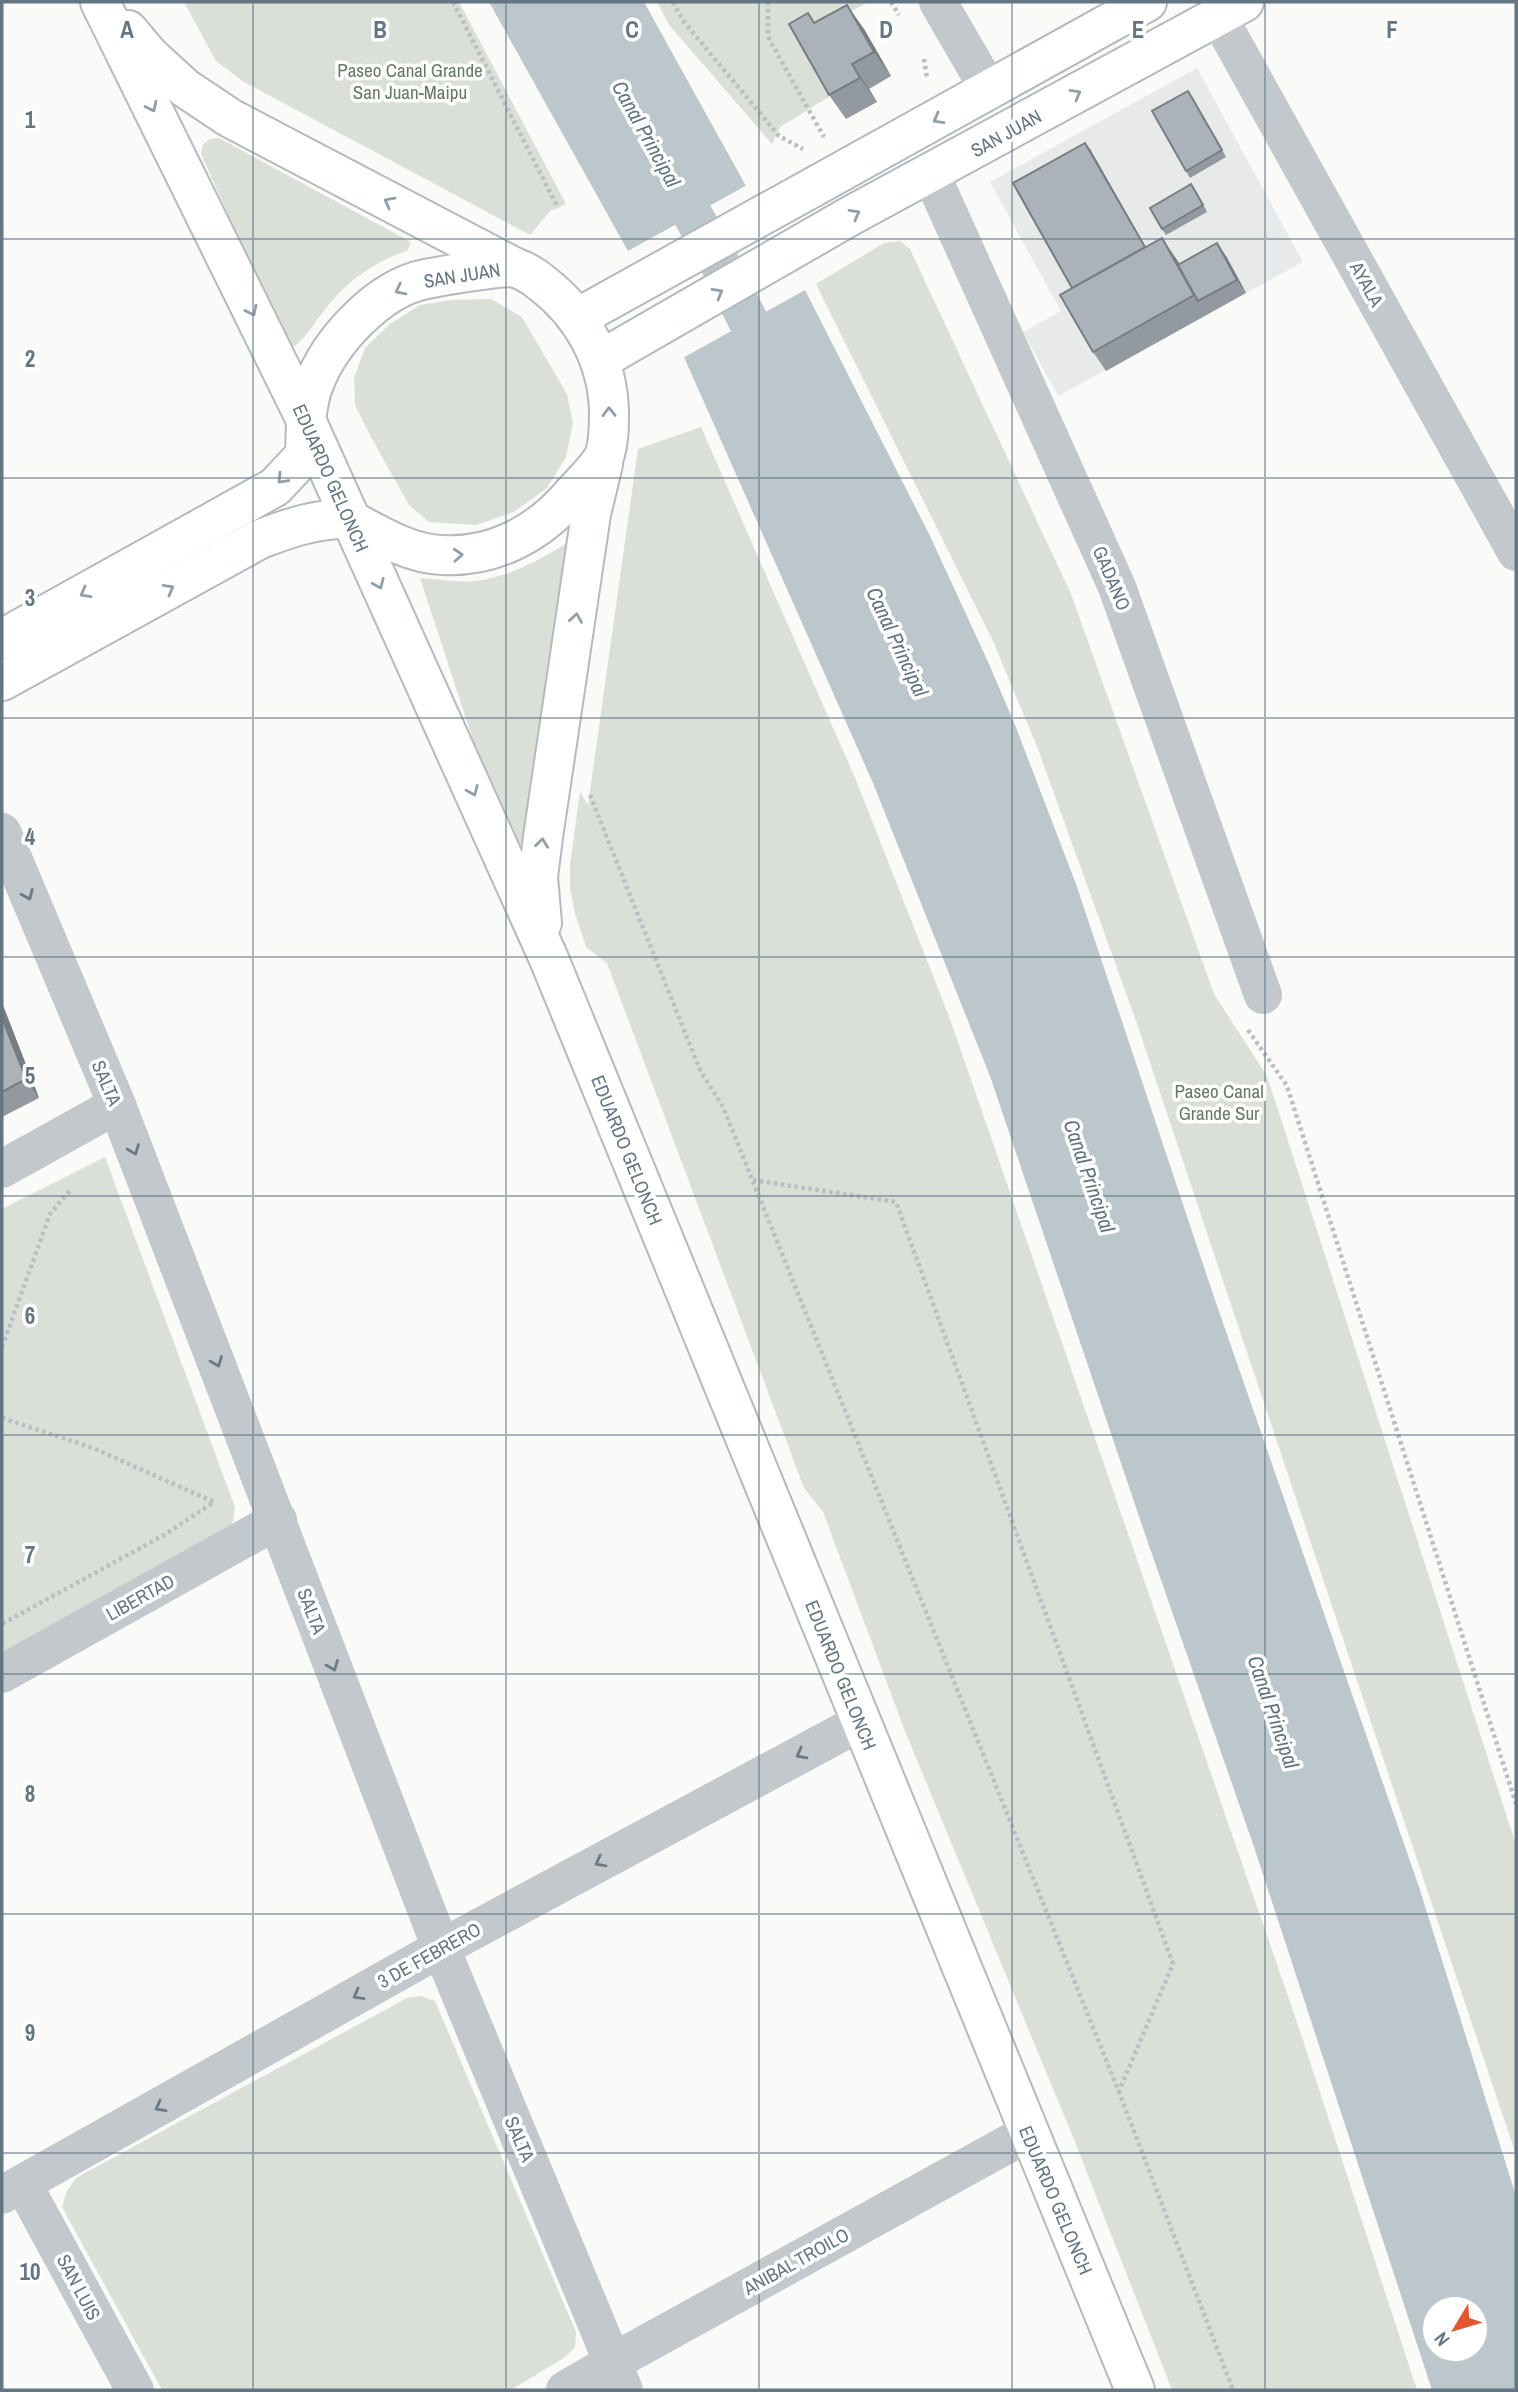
<svg xmlns="http://www.w3.org/2000/svg" width="1518" height="2392" viewBox="0 0 1518 2392" font-family="'Archivo Narrow',sans-serif">
<style>
.built{fill:#e8e9e9}
.green{fill:#dadfd7}
.water{fill:#bbc7cb;fill-rule:evenodd}
.pier{fill:#fafaf8}
.lines{fill:none;stroke-linecap:round;stroke-linejoin:round}
.canal{stroke:#bbc7cb;stroke-width:40}
.secondary-casing{stroke:#b3babf;stroke-width:42}
.primary-casing{stroke:#b5babe;stroke-width:42}
.path{stroke:#bbbfc2;stroke-width:4.5;stroke-dasharray:3.5 3.5;stroke-linecap:butt}
.street{stroke:#c3c8cc;stroke-width:38}
.secondary{stroke:#fff;stroke-width:38}
.primary{stroke:#fff;stroke-width:38}
.wall{fill:#929a9f}
.shaded-wall{fill:#777d82}
.building{fill:#aab3b9;stroke:#777d82;stroke-width:2}
.oneway{stroke:#939fa8}
.oneway2{stroke:#6a7a87}
.grid{fill:none;stroke:#657683;stroke-width:2;stroke-opacity:0.55}
.labels{text-anchor:middle;stroke-width:7;stroke-linejoin:round;paint-order:stroke}
.park-label{font-size:19px;fill:#687a64;stroke:#fff}
.street-label{font-size:19px;fill:#657683;stroke:#fff}
.water-label{font-size:21px;font-style:italic;fill:#60757c;stroke:#fff}
.grid-label{font-size:23px;text-anchor:middle;font-weight:bold;fill:#657683;stroke:#fff;stroke-width:7;stroke-linejoin:round;paint-order:stroke}
</style>
<rect width="100%" height="100%" fill="#fafaf8"/>
<polygon class="built" points="1197,68 1303,262 1058,396 1023,332 1061,311 990,182"/>
<g class="green">
<polygon points="184,2 459,2 566,204 550,211 530,235 244,82 216,61"/>
<polygon points="657,2 868,2 802,39 832,95 780,127 772,144 670,26"/>
<path d="M219 138 411 242 407 251C378 260 350 279 330 303 318 317 309 334 295 346L286 344 201 154 203 144 210 139Z"/>
<polygon points="900,241 910,249 1071,594 1214,994 1267,1076 1516,1845 1516,2155 1135,1018 1038,749 993,641 816,284 884,243"/>
<polygon points="491,299 522,317 567,394 573,423 566,457 547,488 514,512 476,525 429,522 409,505 371,437 355,405 354,378 365,348 390,324 420,305 452,300"/>
<polygon points="701,427 856,780 950,1019 1300,2031 1417,2390 1172,2390 1073,2137 905,1731 823,1512 804,1488 607,963 586,947 575,914 570,888 570,865 580,792 588,805 638,449"/>
<path d="M567 543 522 843 514 846 507 844 420 578C438 579 457 583 475 581 509 577 538 561 567 543Z"/>
<polygon points="105,1157 235,1507 233,1522 227,1529 2,1653 2,1209"/>
<polygon points="420,1996 435,2001 576,2332 575,2348 562,2359 511,2390 162,2390 62,2207 67,2191 76,2178 407,1998"/>
</g>
<g class="water">
<polygon points="489,2 644,2 746,186 628,251"/>
<path d="M805 290 930 536 989 664 1015 725 1076 884 1214 1297 1419 1887 1516 2196V2390H1432L1254 1847 1145 1534 990 1076 873 783 684 357ZM1434 2308H1476V2350H1434Z"/>
</g>
<g class="pier">
<polygon points="749,184 747,189 630,254 625,253"/>
<polygon points="803,287 808,288 681,359 682,354"/>
</g>
<g class="lines">
<polyline class="canal" points="666,167 720,264 772,369"/>
<g class="secondary-casing">
<g id="secondary">
<polyline points="577,318 1147,2"/>
<polyline points="600,360 852,215 1244,2"/>
<polyline points="2,639 275,487 305,455 306,420"/>
<path d="M2 681 260 539C289 528 318 518 349 519"/>
</g>
</g>
<g class="primary-casing">
<g id="primary">
<polyline points="100,2 306,420 549,959 1135,2390"/>
<polyline points="128,30 149,55 185,88 230,118 514,267"/>
<path d="M306 420C308 408 309 395 314 384 330 341 379 288 426 279 442 276 504 265 516 268 525 271 536 278 543 284 583 315 608 361 609 412 609 426 609 440 605 454 600 467 578 487 568 499 536 535 491 558 442 555 409 554 377 534 349 519"/>
<polyline points="542,923 538,877 543,837 591,514 603,464"/>
</g>
</g>
<g class="path">
<polyline points="453,2 558,208"/>
<polyline points="673,2 684,22 779,136 803,149"/>
<polyline points="768,2 768,37 824,137"/>
<polyline points="891,2 899,15"/>
<polyline points="924,59 927,78"/>
<polyline points="590,795 700,1070 723,1107 1119,2092 1233,2390"/>
<polyline points="1248,1030 1287,1086 1516,1804"/>
<polyline points="753,1180 896,1202 1173,1964 1119,2091"/>
<polyline points="2,1347 50,1214 72,1188"/>
<polyline points="2,1418 93,1448 214,1502 164,1535 2,1624"/>
</g>
<g class="street">
<polyline points="938,2 989,90"/>
<polyline points="1218,16 1516,552"/>
<polyline points="931,174 1117,587 1263,995"/>
<polyline points="2,832 117,1105 441,1948 624,2390"/>
<polyline points="2,1169 117,1105"/>
<polyline points="2,1674 278,1520"/>
<polyline points="23,2184 135,2390"/>
<polyline points="2,2195 441,1948 861,1722"/>
<polyline points="565,2390 613,2362 1028,2133"/>
</g>
<use href="#secondary" class="secondary"/>
<use href="#primary" class="primary"/>
</g>
<g class="wall">
<polygon points="808,13 815,23 864,29 891,76 869,89 877,102 846,119 829,95"/>
<polygon points="1188,91 1226,157 1190,178 1186,171"/>
<polygon points="1090,149 1145,247 1175,257 1180,264 1226,256 1246,293 1106,371 1093,352 1072,288"/>
<polygon points="1196,191 1207,212 1166,235 1162,229"/>
<polygon points="2,1003 39,1098 2,1117"/>
</g>
<g class="shaded-wall">
<polygon points="847,5 864,29 891,76 874,52"/>
<polygon points="852,64 869,89 877,102 860,78"/>
<polygon points="1085,143 1090,149 1157,267 1152,260"/>
<polygon points="1162,238 1175,257 1200,300 1198,301 1194,295"/>
<polygon points="1217,243 1226,256 1246,293 1237,280"/>
<polygon points="2,1003 39,1098 26,1079 2,1018"/>
</g>
<g class="building">
<polygon points="847,5 874,52 852,64 860,78 829,95 789,24 808,13 814,23"/>
<polygon points="1188,91 1222,150 1186,171 1152,111"/>
<polygon points="1085,143 1145,247 1072,288 1013,183"/>
<polygon points="1191,184 1203,205 1162,229 1150,208"/>
<polygon points="1162,238 1194,295 1093,352 1060,295"/>
<polygon points="1217,243 1237,280 1198,301 1178,265"/>
<polygon points="2,1018 26,1079 2,1092"/>
</g>
<defs><path id="oneway-chevron" d="M-2-3.5L2.5 0L-2 3.5" fill="none" stroke-width="1.6" stroke-linecap="round" stroke-linejoin="round" transform="scale(1.75)"/></defs>
<g class="oneway">
<use href="#oneway-chevron" transform="translate(1076 94) rotate(-29)"/>
<use href="#oneway-chevron" transform="translate(152 107) rotate(64)"/>
<use href="#oneway-chevron" transform="translate(938 119) rotate(151)"/>
<use href="#oneway-chevron" transform="translate(389 202) rotate(-152)"/>
<use href="#oneway-chevron" transform="translate(855 214) rotate(-29)"/>
<use href="#oneway-chevron" transform="translate(400 290) rotate(153)"/>
<use href="#oneway-chevron" transform="translate(718 293) rotate(-30)"/>
<use href="#oneway-chevron" transform="translate(252 311) rotate(64)"/>
<use href="#oneway-chevron" transform="translate(609 412) rotate(-91)"/>
<use href="#oneway-chevron" transform="translate(282 479) rotate(134)"/>
<use href="#oneway-chevron" transform="translate(458 555) rotate(-3)"/>
<use href="#oneway-chevron" transform="translate(379 584) rotate(66)"/>
<use href="#oneway-chevron" transform="translate(169 589) rotate(-29)"/>
<use href="#oneway-chevron" transform="translate(85 593) rotate(151)"/>
<use href="#oneway-chevron" transform="translate(576 618) rotate(-81)"/>
<use href="#oneway-chevron" transform="translate(473 791) rotate(66)"/>
<use href="#oneway-chevron" transform="translate(542 843) rotate(-83)"/>
</g>
<g class="oneway2">
<use href="#oneway-chevron" transform="translate(28 895) rotate(67)"/>
<use href="#oneway-chevron" transform="translate(134 1150) rotate(69)"/>
<use href="#oneway-chevron" transform="translate(217 1362) rotate(69)"/>
<use href="#oneway-chevron" transform="translate(333 1666) rotate(69)"/>
<use href="#oneway-chevron" transform="translate(801 1754) rotate(152)"/>
<use href="#oneway-chevron" transform="translate(600 1862) rotate(152)"/>
<use href="#oneway-chevron" transform="translate(358 1995) rotate(151)"/>
<use href="#oneway-chevron" transform="translate(160 2107) rotate(151)"/>
</g>
<path class="grid" d="M253 2V2390M506 2V2390M759 2V2390M1012 2V2390M1265 2V2390M2 239H1516M2 478H1516M2 718H1516M2 957H1516M2 1196H1516M2 1435H1516M2 1674H1516M2 1914H1516M2 2153H1516"/>
<g class="labels">
<g class="park-label">
<text x="410" y="77">Paseo Canal Grande<tspan x="410" dy="22">San Juan-Maipu</tspan></text>
<text x="1219" y="1098">Paseo Canal<tspan x="1219" dy="22">Grande Sur</tspan></text>
</g>
<g class="street-label">
<text transform="translate(1006 133) rotate(-29)" y="7">SAN JUAN</text>
<text transform="translate(462 275) rotate(-9)" y="7">SAN JUAN</text>
<text transform="translate(1367 284) rotate(61)" y="7">AYALA</text>
<text transform="translate(331 478) rotate(66)" y="7">EDUARDO GELONCH</text>
<text transform="translate(1112 578) rotate(67)" y="7">GADANO</text>
<text transform="translate(107 1083) rotate(67)" y="7">SALTA</text>
<text transform="translate(627 1150) rotate(68)" y="7">EDUARDO GELONCH</text>
<text transform="translate(140 1597) rotate(-29)" y="7">LIBERTAD</text>
<text transform="translate(312 1611) rotate(69)" y="7">SALTA</text>
<text transform="translate(841 1675) rotate(68)" y="7">EDUARDO GELONCH</text>
<text transform="translate(429 1955) rotate(-29)" y="7">3 DE FEBRERO</text>
<text transform="translate(520 2139) rotate(67)" y="7">SALTA</text>
<text transform="translate(1056 2200) rotate(67)" y="7">EDUARDO GELONCH</text>
<text transform="translate(796 2261) rotate(-29)" y="7">ANIBAL TROILO</text>
<text transform="translate(79 2287) rotate(62)" y="7">SAN LUIS</text>
</g>
<g class="water-label">
<text transform="translate(646 134) rotate(61)" y="7">Canal Principal</text>
<text transform="translate(897 642) rotate(65)" y="7">Canal Principal</text>
<text transform="translate(1089 1176) rotate(71)" y="7">Canal Principal</text>
<text transform="translate(1273 1712) rotate(71)" y="7">Canal Principal</text>
</g>
</g>
<g class="grid-label">
<text x="127" y="38">A</text>
<text x="380" y="38">B</text>
<text x="632" y="38">C</text>
<text x="886" y="38">D</text>
<text x="1138" y="38">E</text>
<text x="1392" y="38">F</text>
<text x="30" y="128">1</text>
<text x="30" y="367">2</text>
<text x="30" y="606">3</text>
<text x="30" y="845">4</text>
<text x="30" y="1084">5</text>
<text x="30" y="1324">6</text>
<text x="30" y="1563">7</text>
<text x="30" y="1802">8</text>
<text x="30" y="2041">9</text>
<text x="30" y="2280">10</text>
</g>
<rect width="1518" height="2392" fill="none" stroke="#657683" stroke-width="7"/>
<g transform="translate(1455 2329) rotate(232)"><circle r="33" fill="#ffffff" stroke="#c1c8cd" stroke-width="2"/>
<path d="M0-5L12 26L0 18L-12 26Z" fill="#e4572e"/>
<text y="-10" font-size="19" font-weight="bold" text-anchor="middle" fill="#657683">N</text>
</g>
</svg>
